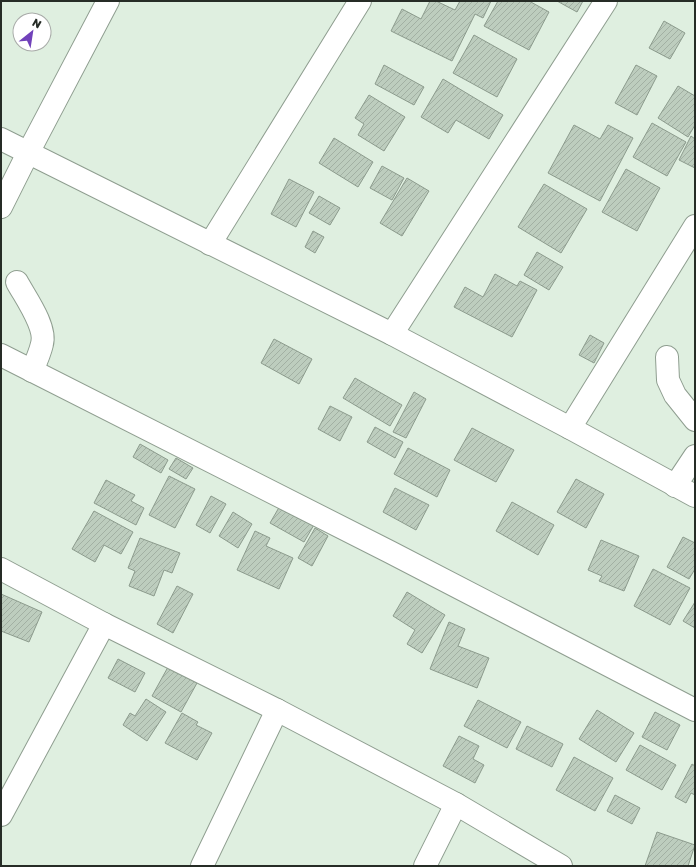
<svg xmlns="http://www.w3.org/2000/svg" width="696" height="867" viewBox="0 0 696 867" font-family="'Golos Text',sans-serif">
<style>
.building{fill:url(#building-hatch);stroke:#8c9b8d}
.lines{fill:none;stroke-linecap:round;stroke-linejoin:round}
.minor-casing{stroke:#8f9e90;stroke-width:24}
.minor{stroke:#fff;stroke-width:22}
</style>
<defs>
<pattern id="building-hatch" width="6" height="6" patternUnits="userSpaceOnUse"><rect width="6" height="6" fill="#bdcdbe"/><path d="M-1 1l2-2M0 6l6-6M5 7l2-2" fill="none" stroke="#a2b0a3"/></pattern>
</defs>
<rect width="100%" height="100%" fill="#dfefe0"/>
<g class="building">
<polygon points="430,1 436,1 455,10 460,1 491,1 483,18 475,14 452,61 391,31 402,9 421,19"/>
<polygon points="498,1 529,1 549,12 529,50 484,26"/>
<polygon points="557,1 583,1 577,12"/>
<polygon points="664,21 685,33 670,59 649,48"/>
<polygon points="474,35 517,59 497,97 453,73"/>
<polygon points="384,65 424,87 414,105 375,84"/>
<polygon points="636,65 657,76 637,115 615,103"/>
<polygon points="443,79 503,115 489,139 456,120 448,133 421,117"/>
<polygon points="678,86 695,96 695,125 688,137 658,118"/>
<polygon points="369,95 405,117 384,151 358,135 364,124 355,118"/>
<polygon points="652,123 686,142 667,176 633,157"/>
<polygon points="574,125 600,139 608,125 633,138 600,201 548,173"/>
<polygon points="691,136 695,139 695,168 679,160"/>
<polygon points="334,138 373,162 358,187 319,163"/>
<polygon points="382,166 404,178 392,200 370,188"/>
<polygon points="626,169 660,188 637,231 602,212"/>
<polygon points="407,178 429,191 402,236 380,223"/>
<polygon points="289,179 314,192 296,227 271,214"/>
<polygon points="544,184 587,209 561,253 518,227"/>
<polygon points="319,196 340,208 330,225 309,213"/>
<polygon points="313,231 324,237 315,253 305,247"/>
<polygon points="537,252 563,267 549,290 524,275"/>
<polygon points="495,274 517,286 520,281 537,290 512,337 454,307 465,287 483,297"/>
<polygon points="590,335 604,343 594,363 579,355"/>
<polygon points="274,339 312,359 299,384 261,363"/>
<polygon points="355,378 402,405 390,426 343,398"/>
<polygon points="414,392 426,399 406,438 393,432"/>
<polygon points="330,406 352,417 340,441 318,429"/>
<polygon points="375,427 403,442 395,458 367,442"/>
<polygon points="472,428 514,450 496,482 454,460"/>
<polygon points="140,444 168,460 161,473 133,457"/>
<polygon points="408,448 450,470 437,497 394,474"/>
<polygon points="176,458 193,468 186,479 169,469"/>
<polygon points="169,476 195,489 175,528 149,515"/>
<polygon points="576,479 604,494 586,528 557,512"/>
<polygon points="106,480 135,495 131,501 144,508 136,525 94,503"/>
<polygon points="395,488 429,505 416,530 383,512"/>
<polygon points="211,496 226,504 210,533 196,525"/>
<polygon points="512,502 554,525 538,555 496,531"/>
<polygon points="281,504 315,523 304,542 270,523"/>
<polygon points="94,511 133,532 121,554 104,545 95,562 72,549"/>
<polygon points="233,512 252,524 238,548 219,536"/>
<polygon points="315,528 328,536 312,566 298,558"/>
<polygon points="255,531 270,538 266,546 293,558 279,589 237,570"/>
<polygon points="683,537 695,543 695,569 689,579 667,567"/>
<polygon points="140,538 180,553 172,573 164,570 154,596 129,586 135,571 128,568"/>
<polygon points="601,540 639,556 624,591 599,581 602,576 588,570"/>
<polygon points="653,569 690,588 670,625 634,606"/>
<polygon points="177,586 193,594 173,633 157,624"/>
<polygon points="407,592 445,615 422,653 407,644 415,630 393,616"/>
<polygon points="1,594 42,612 29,642 1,631"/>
<polygon points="695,602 695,628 683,621"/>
<polygon points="449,622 465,629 458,646 489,658 477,688 430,669"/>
<polygon points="118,659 145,673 135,692 108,678"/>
<polygon points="168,667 197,683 181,712 152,696"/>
<polygon points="146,699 166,712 147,741 123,725 130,713 135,716"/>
<polygon points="478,700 521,722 507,748 464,726"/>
<polygon points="597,710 634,733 616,762 579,739"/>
<polygon points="655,712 680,725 667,750 642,737"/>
<polygon points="182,713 198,722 196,725 212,733 197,760 165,743"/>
<polygon points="527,726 563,744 552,767 516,749"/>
<polygon points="459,736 479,746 473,759 484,765 475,783 443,766"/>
<polygon points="640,745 676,765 662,790 626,770"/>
<polygon points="574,757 613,778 595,811 556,790"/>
<polygon points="692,764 695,766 695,795 691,793 686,803 675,797"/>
<polygon points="615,795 640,808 632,824 607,811"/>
<polygon points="657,832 695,845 688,866 645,866"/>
</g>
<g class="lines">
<g class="minor-casing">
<g id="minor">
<polyline points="1,139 392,334 570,428 695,496"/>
<polyline points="1,207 28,153 108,1"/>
<polyline points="210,244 360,1"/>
<path d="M17 282C25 297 47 327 42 344 40 353 36 362 32 371"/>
<polyline points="392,334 606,1"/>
<polyline points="1,355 390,552 695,710"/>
<polyline points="667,357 668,380 675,395 695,420"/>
<polyline points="570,428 695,226"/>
<polyline points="675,486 695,456"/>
<polyline points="1,569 104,624 277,710 456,804 561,866"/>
<polyline points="1,815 104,624"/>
<polyline points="202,866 277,710"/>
<polyline points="425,866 456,804"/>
</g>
</g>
<use href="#minor" class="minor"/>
</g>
<rect width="696" height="867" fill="none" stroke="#262c26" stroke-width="4"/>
<g transform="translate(32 32) rotate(30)"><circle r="19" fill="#ffffff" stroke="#a8aba8"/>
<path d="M0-3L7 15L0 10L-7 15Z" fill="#7142ba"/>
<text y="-6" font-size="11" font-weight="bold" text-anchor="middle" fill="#262c26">N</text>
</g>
</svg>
